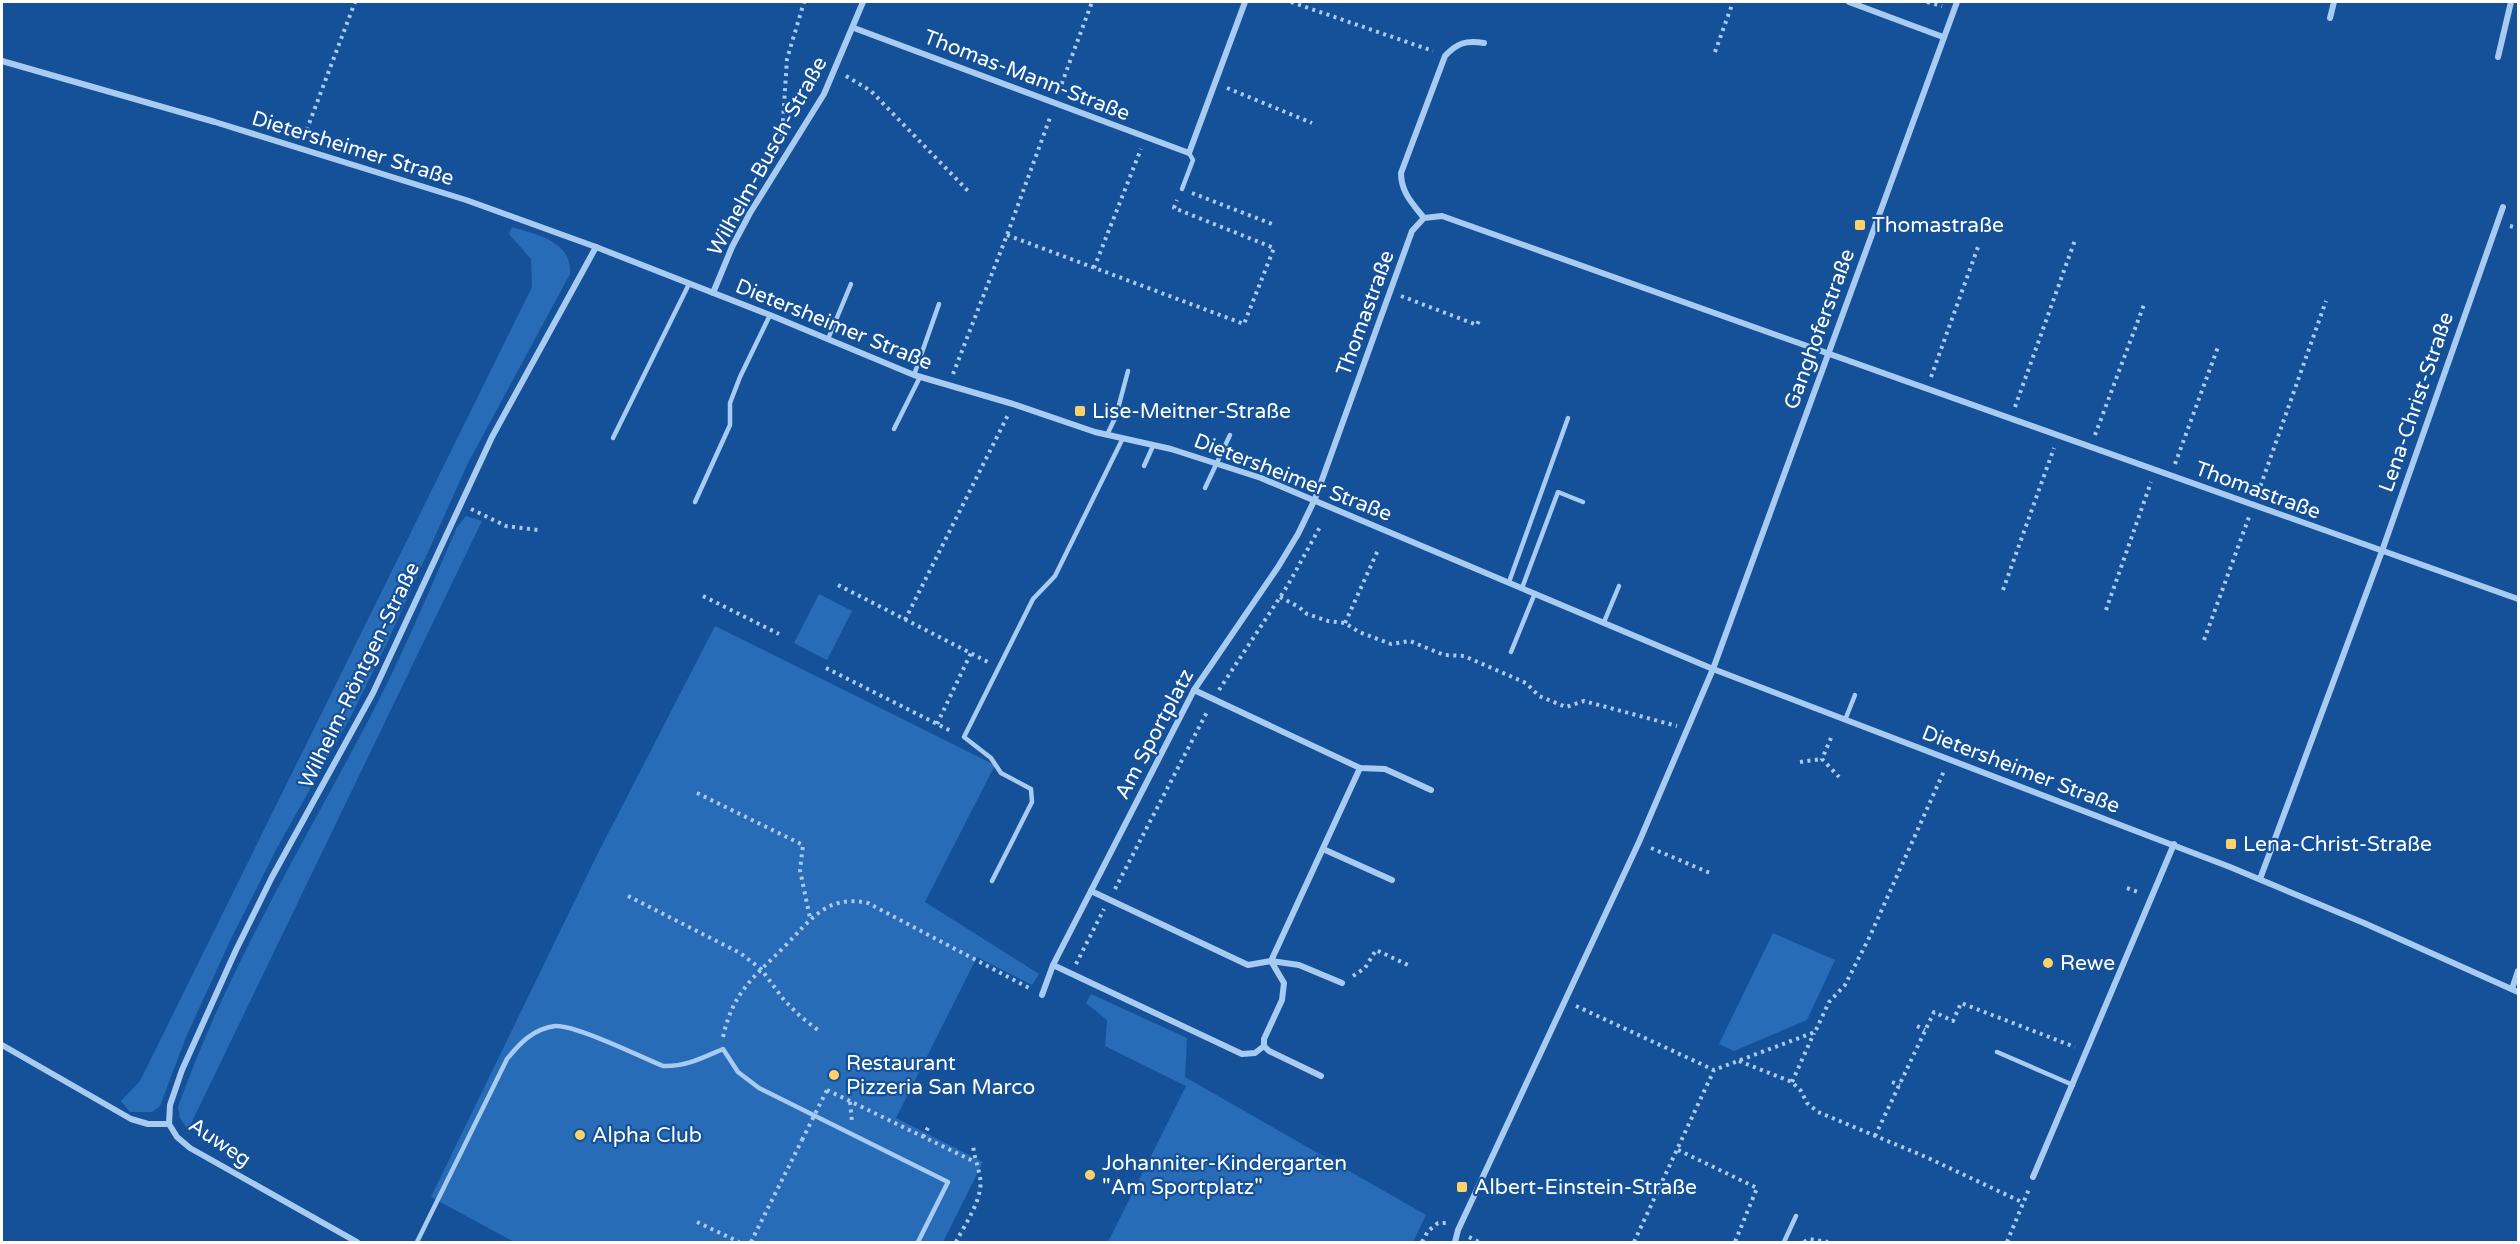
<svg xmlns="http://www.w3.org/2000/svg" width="2520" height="1244" viewBox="0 0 2520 1244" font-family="'Varela Round',sans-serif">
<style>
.green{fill:#286bb7}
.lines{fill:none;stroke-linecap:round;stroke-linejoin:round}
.path{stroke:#a8cbf2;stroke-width:4;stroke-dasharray:3 4.5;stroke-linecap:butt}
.service{stroke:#a8cbf2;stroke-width:4.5}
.minor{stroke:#a8cbf2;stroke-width:6}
.path-bridge{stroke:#a8cbf2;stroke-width:4;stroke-dasharray:3 4.5;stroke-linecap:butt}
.poi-dot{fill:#ffd16a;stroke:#155199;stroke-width:2}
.labels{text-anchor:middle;stroke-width:4.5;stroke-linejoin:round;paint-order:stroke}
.street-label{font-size:21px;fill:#fff;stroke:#155199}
.poi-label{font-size:21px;fill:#fff;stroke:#155199;text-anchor:start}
</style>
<rect width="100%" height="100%" fill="#155199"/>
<g class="green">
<path d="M512 227C538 235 572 241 570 274L468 463 387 643 351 716 277 848 230 941 186 1037 160 1106 152 1112H130L121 1101 140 1081 532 287 531 259 509 234Z"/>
<path d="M466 516 482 521 188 1130 180 1118 178 1107C226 972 299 851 366 725 400 661 428 594 457 527Z"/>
<polygon points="819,594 852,611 827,660 794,643"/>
<polygon points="715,626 995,765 925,902 1039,974 1032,985 977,957 896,1118 983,1162 943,1242 514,1242 431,1197 596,857"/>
<polygon points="1773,933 1835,960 1807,1020 1734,1051 1719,1044"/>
<polygon points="1091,994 1187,1038 1185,1077 1426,1215 1413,1242 1108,1242 1186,1086 1105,1046 1107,1020 1086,1003"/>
</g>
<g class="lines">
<g class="path">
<polyline points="1291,2 1433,51"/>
<polyline points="1927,2 1942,6"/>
<polyline points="1715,52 1733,2"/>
<polyline points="846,76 871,91 969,192"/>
<polyline points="1227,88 1312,123"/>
<polyline points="1059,91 1092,2"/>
<polyline points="782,136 787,59 804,2"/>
<polyline points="304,137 355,2"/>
<polyline points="1192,193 1272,224"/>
<polyline points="2510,226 2518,228"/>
<polyline points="1007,235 1244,324 1274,248 1174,208 1177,200"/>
<polyline points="1094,268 1141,149"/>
<polyline points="1401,296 1477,325 1480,318"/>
<polyline points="953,374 1007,235 1051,115"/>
<polyline points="1931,377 1978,247"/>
<polyline points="2015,407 2075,240"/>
<polyline points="2095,435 2145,302"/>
<polyline points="2175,464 2218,347"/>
<polyline points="2258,493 2326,301"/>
<polyline points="471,509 506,526 538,530"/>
<polyline points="838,585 988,662"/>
<polyline points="2003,590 2054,448"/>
<polyline points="703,596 779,634"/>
<polyline points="1280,597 1299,607 1307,614 1328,621 1345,623 1359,632 1391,644 1410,641 1444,655 1464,656 1526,683 1539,696 1566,707 1584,701 1677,726"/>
<polyline points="2106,610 2151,482"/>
<polyline points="905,620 1008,415"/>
<polyline points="1345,623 1378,550"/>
<polyline points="2204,640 2249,517"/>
<polyline points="826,668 953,732"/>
<polyline points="1219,690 1288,585 1321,525"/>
<polyline points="937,724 971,653"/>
<polyline points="1831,738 1822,759 1839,777"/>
<polyline points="1800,762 1822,759"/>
<polyline points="697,793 803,845 800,870 810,918"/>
<polyline points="1651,848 1710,873"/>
<polyline points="2127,888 2141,893"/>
<polyline points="1115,889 1208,710"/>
<polyline points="628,896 740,953 761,969 784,1000 801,1017 818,1030"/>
<polyline points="1076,964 1104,909"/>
<polyline points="1353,976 1365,968 1376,950 1408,965"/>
<polyline points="1576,1006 1714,1070"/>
<polyline points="1917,1026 1925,1030"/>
<path d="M723 1037C733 992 753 978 784 947 810 921 826 894 868 903L1031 989"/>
<polyline points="1739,1061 1792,1082 1801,1091 1807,1103 1818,1112 1926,1157 2024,1203"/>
<polyline points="1792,1082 1814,1033"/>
<polyline points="1892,1082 1900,1085"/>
<polyline points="827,1090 975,1162"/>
<polyline points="850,1102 852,1122"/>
<polyline points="1875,1136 1934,1012 1953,1021 1961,1003 2075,1047"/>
<polyline points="923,1137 930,1124"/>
<polyline points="1678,1150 1757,1188 1735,1242"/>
<polyline points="697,1222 739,1242"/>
<polyline points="1469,1237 1479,1242"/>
<polyline points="751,1242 802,1140"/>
<path d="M956 1242C965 1224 984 1198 980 1177 978 1166 974 1156 973 1145"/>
<polyline points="1422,1242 1428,1231 1438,1223 1447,1223"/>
<polyline points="1634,1242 1714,1070 1815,1032 1829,1002 1845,985 1870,936 1944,771"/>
<polyline points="1804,1242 1809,1239 1828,1242"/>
<polyline points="2007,1242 2029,1189"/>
</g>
<g class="service">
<polyline points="1182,189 1193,160 1189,153"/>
<polyline points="828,339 851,284"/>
<polyline points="914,375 939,304"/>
<polyline points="894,429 920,377"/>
<polyline points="1107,435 1116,416 1128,371"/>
<polyline points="613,438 689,284"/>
<polyline points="1144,466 1153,446"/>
<polyline points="1205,488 1230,435"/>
<polyline points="695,502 730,425 730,403 740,377 770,315"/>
<polyline points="1509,582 1568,418"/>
<polyline points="1522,588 1558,492 1583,502"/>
<polyline points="1604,622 1619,586"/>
<polyline points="1511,652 1535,593"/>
<polyline points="1845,720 1855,695"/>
<polyline points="992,881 1032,802 1031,789 1001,773 991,758 964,737 1033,599 1055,576 1122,440"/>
<polyline points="1997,1052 2073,1085"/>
<path d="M417 1242 507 1059C520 1043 533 1029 555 1026 574 1024 641 1057 663 1066 685 1067 702 1058 723 1049L738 1072 759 1088 948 1182 918 1242"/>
<polyline points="1784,1242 1796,1216"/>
</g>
<g class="minor">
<polyline points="1849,2 1943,37"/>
<polyline points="2330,18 2334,2"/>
<polyline points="854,28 1189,153 1245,2"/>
<polyline points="2498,57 2511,2"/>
<polyline points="2,61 215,122 466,200 596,247 770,315 914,375 1013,404 1095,432 1171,449 1261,478 1713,669 2230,867 2364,923 2518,992"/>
<path d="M1424 218C1412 203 1401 192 1401 173L1445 56C1457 43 1466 40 1484 43"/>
<polyline points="713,293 732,247 750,213 824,94 863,2"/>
<polyline points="1194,690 1360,768 1385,769 1431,790"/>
<polyline points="1323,849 1392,880"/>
<polyline points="2260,879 2382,551 2503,207"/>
<polyline points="1091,891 1248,965 1271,961 1360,768"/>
<polyline points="1271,961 1284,983 1282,1000 1264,1039 1264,1046 1269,1051 1321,1076"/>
<polyline points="1271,961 1299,965 1342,983"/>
<polyline points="1053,965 1242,1054 1255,1053 1264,1046"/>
<polyline points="2512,989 2518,971"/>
<polyline points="1042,995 1053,965 1194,690 1278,567 1298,534 1315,499 1412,231 1424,218 1442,216 2518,599"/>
<polyline points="2,1045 131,1119 148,1124 169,1124 177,1137 190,1148 357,1242"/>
<polyline points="169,1124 170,1105 182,1070 236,950 272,877 373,693 492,437 596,247"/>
<polyline points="2033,1177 2174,844"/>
<polyline points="1455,1242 1458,1230 1639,842 1713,669 1957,2"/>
</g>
<polyline class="path-bridge" points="802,1140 827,1090"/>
</g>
<g class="poi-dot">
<rect x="1854" y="219" width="12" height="12" rx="3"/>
<rect x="1074" y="405" width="12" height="12" rx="3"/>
<rect x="2225" y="838" width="12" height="12" rx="3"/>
<circle cx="2048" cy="963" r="6"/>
<circle cx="834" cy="1075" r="6"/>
<circle cx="580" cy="1135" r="6"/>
<circle cx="1090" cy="1175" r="6"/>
<rect x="1456" y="1181" width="12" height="12" rx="3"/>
</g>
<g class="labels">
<g class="street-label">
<text transform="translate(1027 75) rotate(21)" y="7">Thomas-Mann-Straße</text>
<text transform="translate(353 148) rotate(17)" y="7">Dietersheimer Straße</text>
<text transform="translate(767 156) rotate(-61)" y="7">Wilhelm-Busch-Straße</text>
<text transform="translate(1365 313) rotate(-70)" y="7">Thomastraße</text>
<text transform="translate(834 324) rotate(22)" y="7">Dietersheimer Straße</text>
<text transform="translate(1819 329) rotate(-70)" y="7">Ganghoferstraße</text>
<text transform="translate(2416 402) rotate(-71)" y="7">Lena-Christ-Straße</text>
<text transform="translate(1293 477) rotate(21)" y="7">Dietersheimer Straße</text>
<text transform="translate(2258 490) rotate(20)" y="7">Thomastraße</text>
<text transform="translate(359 675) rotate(-64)" y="7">Wilhelm-Röntgen-Straße</text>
<text transform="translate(1154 734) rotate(-62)" y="7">Am Sportplatz</text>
<text transform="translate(2021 769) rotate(21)" y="7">Dietersheimer Straße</text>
<text transform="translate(220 1142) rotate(34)" y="7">Auweg</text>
</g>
<g class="poi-label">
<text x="1872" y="232">Thomastraße</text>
<text x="1092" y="418">Lise-Meitner-Straße</text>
<text x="2243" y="851">Lena-Christ-Straße</text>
<text x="2060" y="970">Rewe</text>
<text x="846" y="1070">Restaurant<tspan x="846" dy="24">Pizzeria San Marco</tspan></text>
<text x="592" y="1142">Alpha Club</text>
<text x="1102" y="1170">Johanniter-Kindergarten<tspan x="1102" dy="24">"Am Sportplatz"</tspan></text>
<text x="1474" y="1194">Albert-Einstein-Straße</text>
</g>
</g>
<rect width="2520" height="1244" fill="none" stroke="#ffffff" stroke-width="6"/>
</svg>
